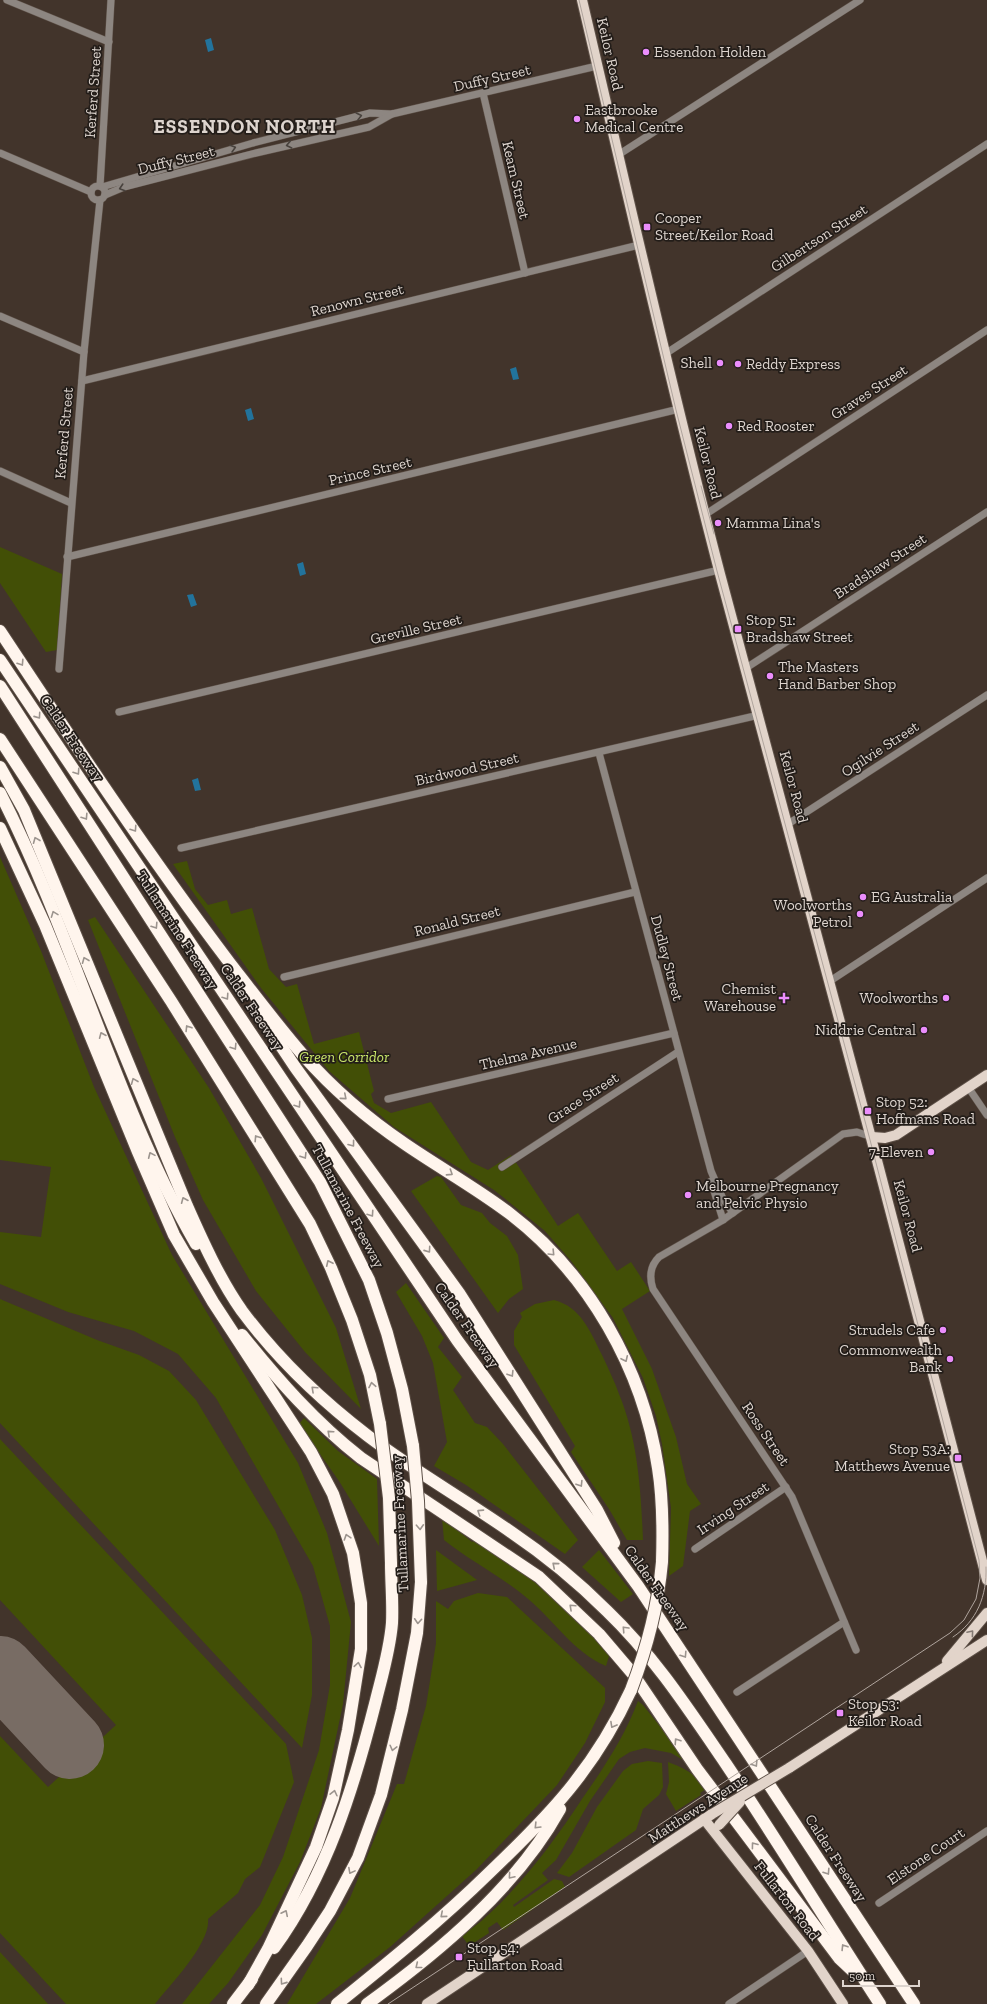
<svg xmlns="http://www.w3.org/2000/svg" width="987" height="2004" viewBox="0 0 987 2004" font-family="'Zilla Slab',serif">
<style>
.green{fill:#424f06}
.water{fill:#22739c}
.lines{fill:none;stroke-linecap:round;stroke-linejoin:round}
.taxiway{stroke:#786c64;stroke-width:27}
.runway{stroke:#786c64;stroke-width:68}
.minor-casing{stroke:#5e5148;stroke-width:8}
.major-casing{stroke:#5e5148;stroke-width:12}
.highway-casing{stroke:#5e5148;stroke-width:14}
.minor{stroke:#8d8681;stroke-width:7}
.major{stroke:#e2d4ca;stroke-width:10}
.highway{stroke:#fff5ed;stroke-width:12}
.tram{stroke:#afa49d;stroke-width:1}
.major-bridge-casing{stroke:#5e5148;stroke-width:12;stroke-linecap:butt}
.highway-bridge-casing{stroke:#5e5148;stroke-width:14;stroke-linecap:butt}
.major-bridge{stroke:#e2d4ca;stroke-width:10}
.highway-bridge{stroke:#fff5ed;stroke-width:12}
.oneway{stroke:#48423d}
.oneway2{stroke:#9c948e}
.oneway3{stroke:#827872}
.poi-dot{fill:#eb8dfc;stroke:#231d19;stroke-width:1.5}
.labels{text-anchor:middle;stroke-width:3.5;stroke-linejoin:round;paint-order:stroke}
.poi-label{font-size:15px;fill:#ddd4ce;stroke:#231d19;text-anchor:start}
.street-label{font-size:15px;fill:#ddd4ce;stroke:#231d19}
.park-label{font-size:15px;font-style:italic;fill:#cbe86b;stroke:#231d19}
.district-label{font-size:19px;font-weight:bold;letter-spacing:1px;fill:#ddd4ce;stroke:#231d19}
</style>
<rect width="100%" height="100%" fill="#42342b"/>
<g class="green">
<polygon points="0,547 62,574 57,650 46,652 0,583"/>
<polygon points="0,857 41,951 94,1087 172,1255 298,1463 327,1533 351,1622 343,1704 321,1808 300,1862 262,1935 228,1983 209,2004 182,2004 260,1905 283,1857 319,1750 330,1685 330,1626 313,1566 216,1398 178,1354 134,1331 68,1312 0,1284 0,1232 41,1237 51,1167 0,1160"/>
<polygon points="187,861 195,889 208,905 227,900 231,914 252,908 269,969 286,987 297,984 314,1044 359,1032 374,1091 371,1094 374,1103 391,1113 431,1102 471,1162 488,1170 511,1155 558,1226 578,1213 617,1271 631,1262 650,1291 622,1309 652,1369 676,1437 687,1484 701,1504 690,1511 683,1566 669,1576 671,1508 662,1444 656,1416 643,1378 613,1318 572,1262 545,1231 494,1190 394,1127 329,1071 261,988 173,864"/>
<polygon points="95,917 209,1088 261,1178 336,1328 361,1409 305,1352 256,1291 224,1236 203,1200 175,1137 88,920"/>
<polygon points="437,1176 441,1177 461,1205 482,1213 490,1223 507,1236 518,1255 523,1289 509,1299 498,1313 411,1191"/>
<polygon points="406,1283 444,1338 438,1347 462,1377 453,1390 475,1423 487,1427 503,1444 578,1540 565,1554 466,1485 434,1466 447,1442 433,1363 422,1336 396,1292"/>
<polygon points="0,1299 97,1340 139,1355 169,1371 196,1400 275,1530 302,1595 312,1638 312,1695 302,1748 0,1423"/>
<path d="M554 1300C581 1307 590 1331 602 1355 608 1368 614 1380 619 1394 638 1440 641 1491 643 1540H627L609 1509 571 1452 575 1446 514 1345V1331L522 1317 520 1313 535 1304Z"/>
<polygon points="304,1418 338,1451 377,1479 379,1546 339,1481 299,1424"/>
<path d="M0 1439 286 1744 294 1782 260 1867 245 1879 238 1893 208 1919C211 1943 170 1985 155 2004H66L0 1933V1736L48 1787 116 1725 0 1600Z"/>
<path d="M442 1518 472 1542 477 1538 547 1587 610 1653 606 1666C573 1652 554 1620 527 1598 501 1576 470 1561 444 1540Z"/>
<polygon points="436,1550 477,1580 437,1591"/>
<polygon points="599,1550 633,1594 621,1602 582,1567"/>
<polygon points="478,1593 507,1597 605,1688 605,1702 585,1743 557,1785 477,1869 390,1947 316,2004 287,2004 350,1898 397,1784 404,1784 426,1706 436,1643 436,1601 448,1609 454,1601"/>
<path d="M638 1701 643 1705 690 1764 671 1753 645 1748 630 1752 619 1759 590 1801 556 1860 542 1873 548 1880 513 1905 514 1907 554 1879 562 1881 565 1887 503 1930 497 1922 488 1928 489 1933 469 1946 462 1936C470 1929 480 1923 488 1915 524 1882 555 1840 582 1799 603 1769 625 1736 638 1701Z"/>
<polygon points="648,1761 662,1763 663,1787 659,1795 643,1809 636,1830 569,1877 557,1873 572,1853 597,1807 623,1771 632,1764"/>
<path d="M668 1762C686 1769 694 1773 706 1789L700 1793 701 1795 676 1811 666 1794 669 1782Z"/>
<polygon points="0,1952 48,2004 0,2004"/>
</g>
<g class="water">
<polygon points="211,38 214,50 208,52 205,40"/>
<polygon points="516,367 519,379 513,380 510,369"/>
<polygon points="251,408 254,419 248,421 245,410"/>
<polygon points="303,562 306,574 300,576 297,564"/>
<polygon points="193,594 197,605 191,607 187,595"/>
<polygon points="198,778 201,790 195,791 192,780"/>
</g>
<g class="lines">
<polyline class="taxiway" points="0,1682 7,1677"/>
<polyline class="runway" points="0,1670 70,1745"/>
<g class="minor-casing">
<g id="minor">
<polyline points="7,0 109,42"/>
<polyline points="483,93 525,273"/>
<polyline points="0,153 91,192"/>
<polyline points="618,155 860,0"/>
<polyline points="100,186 111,0"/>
<circle cx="98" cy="193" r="7"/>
<polyline points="102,187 253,143 370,113 392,114 597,66"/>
<polyline points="105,195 124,187 256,153 369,127 392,114"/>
<polyline points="0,316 84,352"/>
<polyline points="665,354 987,144"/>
<polyline points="82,381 639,245"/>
<polyline points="0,471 71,503"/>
<polyline points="706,514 987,330"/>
<polyline points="67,557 679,409"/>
<polyline points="746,668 987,512"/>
<polyline points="59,669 84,352 100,200"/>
<polyline points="119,712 719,570"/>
<polyline points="599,753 711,1171 723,1199 733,1213"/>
<polyline points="788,824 987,695"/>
<polyline points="181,848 759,715"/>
<polyline points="284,977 635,892"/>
<polyline points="830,981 987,878"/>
<polyline points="968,1087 987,1115"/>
<polyline points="388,1099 674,1033"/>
<polyline points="502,1167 678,1052"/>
<polyline points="711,1181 723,1220"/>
<polyline points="695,1549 786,1487"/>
<path d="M856 1650 792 1497 653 1289C649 1277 650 1266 659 1257L723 1220 843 1134 857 1132 872 1137"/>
<polyline points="737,1692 844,1622"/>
<polyline points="879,1903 987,1831"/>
<polyline points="729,2004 808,1951"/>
</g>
</g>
<g class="major-casing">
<g id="major">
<path d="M582 0C627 191 670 383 720 574 809 909 901 1244 987 1580"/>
<polyline points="872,1137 885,1138 896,1135 987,1075"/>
<polyline points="947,1661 987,1613"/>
<polyline points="789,1768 987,1640"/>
<polyline points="704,1819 808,1951 843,2004"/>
<polyline points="427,2004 712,1814"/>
</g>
</g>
<g class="highway-casing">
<g id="highway">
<path d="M0 631C74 743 148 855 229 962 253 993 277 1025 303 1055 333 1089 368 1119 405 1144 440 1168 476 1188 509 1213 589 1274 643 1369 658 1468 663 1499 663 1531 662 1562"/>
<polyline points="0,660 457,1340 638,1586 914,2004"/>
<polyline points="0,686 320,1182 369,1280 387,1333 402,1389 413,1446"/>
<polyline points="0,739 171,1001 310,1224 331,1268 352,1320 370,1375 380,1424"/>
<path d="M0 767 24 810 187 1206C202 1240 220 1280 242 1311 277 1358 322 1401 368 1436 414 1471 464 1499 511 1532 545 1555 578 1582 607 1611 654 1656 689 1710 726 1764 779 1843 828 1924 880 2004"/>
<path d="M0 793C75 939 114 1102 196 1244"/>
<polyline points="0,828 45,925 138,1152 174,1235 213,1302 311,1452 333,1494 353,1553 361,1603 361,1649 348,1730 333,1798 316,1847 268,1949 248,1985"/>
<polyline points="255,1007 295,1067 459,1293 597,1510 614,1543"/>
<path d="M242 1335C278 1380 315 1422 361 1458L539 1577 599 1634 633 1674 697 1769 839 1958 855 1973"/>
<path d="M274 1948C327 1875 354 1787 376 1700 382 1676 390 1649 392 1623 393 1603 391 1583 391 1563"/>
<polyline points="233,2004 252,1979"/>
<polyline points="266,2004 307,1946 330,1911 358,1858 381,1795 402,1710 417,1633 421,1582"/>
<path d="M337 2004C389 1962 441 1920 489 1873 550 1815 595 1768 631 1690"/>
<path d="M367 2004C439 1952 517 1887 560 1809"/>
</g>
</g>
<use href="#minor" class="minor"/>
<use href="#major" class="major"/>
<use href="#highway" class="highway"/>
<g class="tram">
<polyline points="701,486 714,534"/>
<path d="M953 1637C977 1621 987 1596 986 1567"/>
<polyline points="388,2004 950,1633 964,1620 976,1599 980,1578 979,1560 869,1136 717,571 676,410 579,0"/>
</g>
<g class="major-bridge-casing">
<g id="major-bridge">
<polyline points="712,1814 789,1768"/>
<polyline points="719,1825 740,1802"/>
</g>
</g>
<g class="highway-bridge-casing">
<g id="highway-bridge">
<polyline points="380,1424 389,1498 391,1563"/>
<polyline points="413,1446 418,1501 421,1582"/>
<path d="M631 1690C647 1648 658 1607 662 1562"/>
</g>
</g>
<use href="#major-bridge" class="major-bridge"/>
<use href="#highway-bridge" class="highway-bridge"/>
</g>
<defs><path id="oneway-chevron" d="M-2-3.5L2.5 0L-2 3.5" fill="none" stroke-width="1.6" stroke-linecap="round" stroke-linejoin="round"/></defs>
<g class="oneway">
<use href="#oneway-chevron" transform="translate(359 116) rotate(-14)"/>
<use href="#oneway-chevron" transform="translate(289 145) rotate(167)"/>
<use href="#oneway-chevron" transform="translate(233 148) rotate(-16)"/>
<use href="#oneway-chevron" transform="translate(122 188) rotate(162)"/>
</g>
<g class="oneway2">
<use href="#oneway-chevron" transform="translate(21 663) rotate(57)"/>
<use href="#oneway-chevron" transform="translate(38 716) rotate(55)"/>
<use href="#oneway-chevron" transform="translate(77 772) rotate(56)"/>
<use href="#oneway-chevron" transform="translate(85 817) rotate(57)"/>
<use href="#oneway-chevron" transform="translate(134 829) rotate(56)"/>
<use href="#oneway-chevron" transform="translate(36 840) rotate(-112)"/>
<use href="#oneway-chevron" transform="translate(54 914) rotate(-111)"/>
<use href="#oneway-chevron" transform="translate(155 926) rotate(57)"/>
<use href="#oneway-chevron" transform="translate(85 960) rotate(-112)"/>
<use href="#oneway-chevron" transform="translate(226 997) rotate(56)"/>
<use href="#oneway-chevron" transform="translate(188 1028) rotate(-122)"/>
<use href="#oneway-chevron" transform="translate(102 1035) rotate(-113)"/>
<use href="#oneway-chevron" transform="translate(234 1047) rotate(57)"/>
<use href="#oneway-chevron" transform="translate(134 1081) rotate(-112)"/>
<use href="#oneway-chevron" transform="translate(344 1097) rotate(41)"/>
<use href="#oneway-chevron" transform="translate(298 1105) rotate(56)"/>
<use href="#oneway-chevron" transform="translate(257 1138) rotate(-123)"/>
<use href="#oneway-chevron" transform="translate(352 1144) rotate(53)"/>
<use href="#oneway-chevron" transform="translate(151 1155) rotate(-114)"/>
<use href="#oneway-chevron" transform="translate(304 1156) rotate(58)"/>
<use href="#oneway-chevron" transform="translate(450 1173) rotate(33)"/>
<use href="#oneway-chevron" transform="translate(184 1200) rotate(-113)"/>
<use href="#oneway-chevron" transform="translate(371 1214) rotate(56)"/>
<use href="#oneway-chevron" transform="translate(428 1250) rotate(55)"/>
<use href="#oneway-chevron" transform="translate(552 1253) rotate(46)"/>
<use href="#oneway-chevron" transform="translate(329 1263) rotate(-115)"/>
<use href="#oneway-chevron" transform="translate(625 1359) rotate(65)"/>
<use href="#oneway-chevron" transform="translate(511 1374) rotate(58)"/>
<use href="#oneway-chevron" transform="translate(372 1385) rotate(-101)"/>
<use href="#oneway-chevron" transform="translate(314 1389) rotate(-137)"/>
<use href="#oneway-chevron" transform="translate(330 1433) rotate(-138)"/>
<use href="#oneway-chevron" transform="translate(580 1484) rotate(58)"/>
<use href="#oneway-chevron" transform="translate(480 1512) rotate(-147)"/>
<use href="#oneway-chevron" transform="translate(420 1527) rotate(87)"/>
<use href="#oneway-chevron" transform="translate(347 1537) rotate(-108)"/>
<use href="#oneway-chevron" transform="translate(555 1565) rotate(-140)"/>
<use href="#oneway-chevron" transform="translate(572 1607) rotate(-137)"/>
<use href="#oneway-chevron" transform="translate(418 1621) rotate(94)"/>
<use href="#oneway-chevron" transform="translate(625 1629) rotate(-133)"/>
<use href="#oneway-chevron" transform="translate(684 1655) rotate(57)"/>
<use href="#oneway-chevron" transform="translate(358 1665) rotate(-81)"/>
<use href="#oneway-chevron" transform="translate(613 1725) rotate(119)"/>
<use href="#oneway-chevron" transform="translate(677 1741) rotate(-124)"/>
<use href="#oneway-chevron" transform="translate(393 1748) rotate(104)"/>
<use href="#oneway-chevron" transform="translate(755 1764) rotate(57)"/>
<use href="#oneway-chevron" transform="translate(334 1793) rotate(-77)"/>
<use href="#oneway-chevron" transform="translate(537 1826) rotate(134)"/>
<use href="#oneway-chevron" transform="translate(754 1845) rotate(-127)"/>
<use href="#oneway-chevron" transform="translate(351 1871) rotate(118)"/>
<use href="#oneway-chevron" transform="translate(827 1872) rotate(57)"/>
<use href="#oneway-chevron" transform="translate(511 1876) rotate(130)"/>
<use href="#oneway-chevron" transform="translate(285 1913) rotate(-64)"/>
<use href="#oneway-chevron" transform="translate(443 1915) rotate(139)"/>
<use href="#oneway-chevron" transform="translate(844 1947) rotate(-122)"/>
<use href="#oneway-chevron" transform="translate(418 1966) rotate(141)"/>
<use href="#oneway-chevron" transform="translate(283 1982) rotate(125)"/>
</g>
<use class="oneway3" href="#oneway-chevron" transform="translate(971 1633) rotate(-50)"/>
<g class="poi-dot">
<circle cx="646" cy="52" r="4"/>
<circle cx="577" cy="119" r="4"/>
<rect x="643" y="223" width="8" height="8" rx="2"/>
<circle cx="720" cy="363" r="4"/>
<circle cx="738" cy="364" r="4"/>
<circle cx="729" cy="426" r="4"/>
<circle cx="718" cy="523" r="4"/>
<rect x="734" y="625" width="8" height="8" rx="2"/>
<circle cx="770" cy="676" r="4"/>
<circle cx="863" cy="897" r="4"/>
<circle cx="860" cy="914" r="4"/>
<path d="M782 992h4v4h4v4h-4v4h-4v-4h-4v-4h4z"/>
<circle cx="946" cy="998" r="4"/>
<circle cx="924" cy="1030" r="4"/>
<rect x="864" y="1107" width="8" height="8" rx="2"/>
<circle cx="931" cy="1152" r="4"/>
<circle cx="688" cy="1195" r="4"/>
<circle cx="943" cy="1330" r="4"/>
<circle cx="950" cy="1359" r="4"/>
<rect x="954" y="1454" width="8" height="8" rx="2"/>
<rect x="836" y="1709" width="8" height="8" rx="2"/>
<rect x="455" y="1953" width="8" height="8" rx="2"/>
</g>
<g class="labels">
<g class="poi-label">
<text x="654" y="57">Essendon Holden</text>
<text x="585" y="115">Eastbrooke<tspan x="585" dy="17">Medical Centre</tspan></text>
<text x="655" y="223">Cooper<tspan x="655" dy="17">Street/Keilor Road</tspan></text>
<text x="712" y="368" text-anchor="end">Shell</text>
<text x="746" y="369">Reddy Express</text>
<text x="737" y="431">Red Rooster</text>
<text x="726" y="528">Mamma Lina's</text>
<text x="746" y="625">Stop 51:<tspan x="746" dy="17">Bradshaw Street</tspan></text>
<text x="778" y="672">The Masters<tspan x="778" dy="17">Hand Barber Shop</tspan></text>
<text x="871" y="902">EG Australia</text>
<text x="852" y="910" text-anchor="end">Woolworths<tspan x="852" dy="17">Petrol</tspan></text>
<text x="776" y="994" text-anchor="end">Chemist<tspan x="776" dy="17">Warehouse</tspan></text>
<text x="938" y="1003" text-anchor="end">Woolworths</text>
<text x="916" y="1035" text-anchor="end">Niddrie Central</text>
<text x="876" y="1107">Stop 52:<tspan x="876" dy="17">Hoffmans Road</tspan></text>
<text x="923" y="1157" text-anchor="end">7-Eleven</text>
<text x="696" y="1191">Melbourne Pregnancy<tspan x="696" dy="17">and Pelvic Physio</tspan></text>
<text x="935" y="1335" text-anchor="end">Strudels Cafe</text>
<text x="942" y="1355" text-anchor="end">Commonwealth<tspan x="942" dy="17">Bank</tspan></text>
<text x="950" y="1454" text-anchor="end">Stop 53A:<tspan x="950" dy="17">Matthews Avenue</tspan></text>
<text x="848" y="1709">Stop 53:<tspan x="848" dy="17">Keilor Road</tspan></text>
<text x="467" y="1953">Stop 54:<tspan x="467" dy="17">Fullarton Road</tspan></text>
</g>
<g class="street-label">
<text transform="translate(610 54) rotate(77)" y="5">Keilor Road</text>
<text transform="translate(492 78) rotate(-13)" y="5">Duffy Street</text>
<text transform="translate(93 92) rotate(-86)" y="5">Kerferd Street</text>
<text transform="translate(176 160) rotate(-14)" y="5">Duffy Street</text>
<text transform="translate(516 180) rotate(77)" y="5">Keam Street</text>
<text transform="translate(819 238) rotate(-33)" y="5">Gilbertson Street</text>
<text transform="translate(357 300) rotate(-14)" y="5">Renown Street</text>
<text transform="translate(869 392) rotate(-33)" y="5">Graves Street</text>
<text transform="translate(64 433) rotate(-85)" y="5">Kerferd Street</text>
<text transform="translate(708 463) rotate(76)" y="5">Keilor Road</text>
<text transform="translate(370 471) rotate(-13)" y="5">Prince Street</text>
<text transform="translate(880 566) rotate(-33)" y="5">Bradshaw Street</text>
<text transform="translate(416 629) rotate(-13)" y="5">Greville Street</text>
<text transform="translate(72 738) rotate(56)" y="5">Calder Freeway</text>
<text transform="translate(880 749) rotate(-33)" y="5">Ogilvie Street</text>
<text transform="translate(467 769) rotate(-13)" y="5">Birdwood Street</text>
<text transform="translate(794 787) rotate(75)" y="5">Keilor Road</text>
<text transform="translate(457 921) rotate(-14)" y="5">Ronald Street</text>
<text transform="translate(177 930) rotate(57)" y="5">Tullamarine Freeway</text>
<text transform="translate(667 958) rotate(75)" y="5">Dudley Street</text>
<text transform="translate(252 1007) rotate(56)" y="5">Calder Freeway</text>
<text transform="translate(528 1054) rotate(-13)" y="5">Thelma Avenue</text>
<text transform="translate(583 1098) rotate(-33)" y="5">Grace Street</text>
<text transform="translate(348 1206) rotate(62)" y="5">Tullamarine Freeway</text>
<text transform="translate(908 1216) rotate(75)" y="5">Keilor Road</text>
<text transform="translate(467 1325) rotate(55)" y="5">Calder Freeway</text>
<text transform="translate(766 1434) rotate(56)" y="5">Ross Street</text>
<text transform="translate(733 1508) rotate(-34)" y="5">Irving Street</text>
<text transform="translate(400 1524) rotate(-93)" y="5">Tullamarine Freeway</text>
<text transform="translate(657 1588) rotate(55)" y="5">Calder Freeway</text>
<text transform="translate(698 1808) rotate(-33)" y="5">Matthews Avenue</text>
<text transform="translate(926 1856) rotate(-34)" y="5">Elstone Court</text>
<text transform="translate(836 1858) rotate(57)" y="5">Calder Freeway</text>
<text transform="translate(787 1901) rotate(52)" y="5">Fullarton Road</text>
</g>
<g class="park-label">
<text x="344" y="1062">Green Corridor</text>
</g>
<g class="district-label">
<text x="245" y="133">ESSENDON NORTH</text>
</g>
</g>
<path d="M843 1980v6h76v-6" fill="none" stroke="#ddd4ce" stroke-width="2"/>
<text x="849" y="1980" font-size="12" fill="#ddd4ce" stroke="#231d19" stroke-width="3" paint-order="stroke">50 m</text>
</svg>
